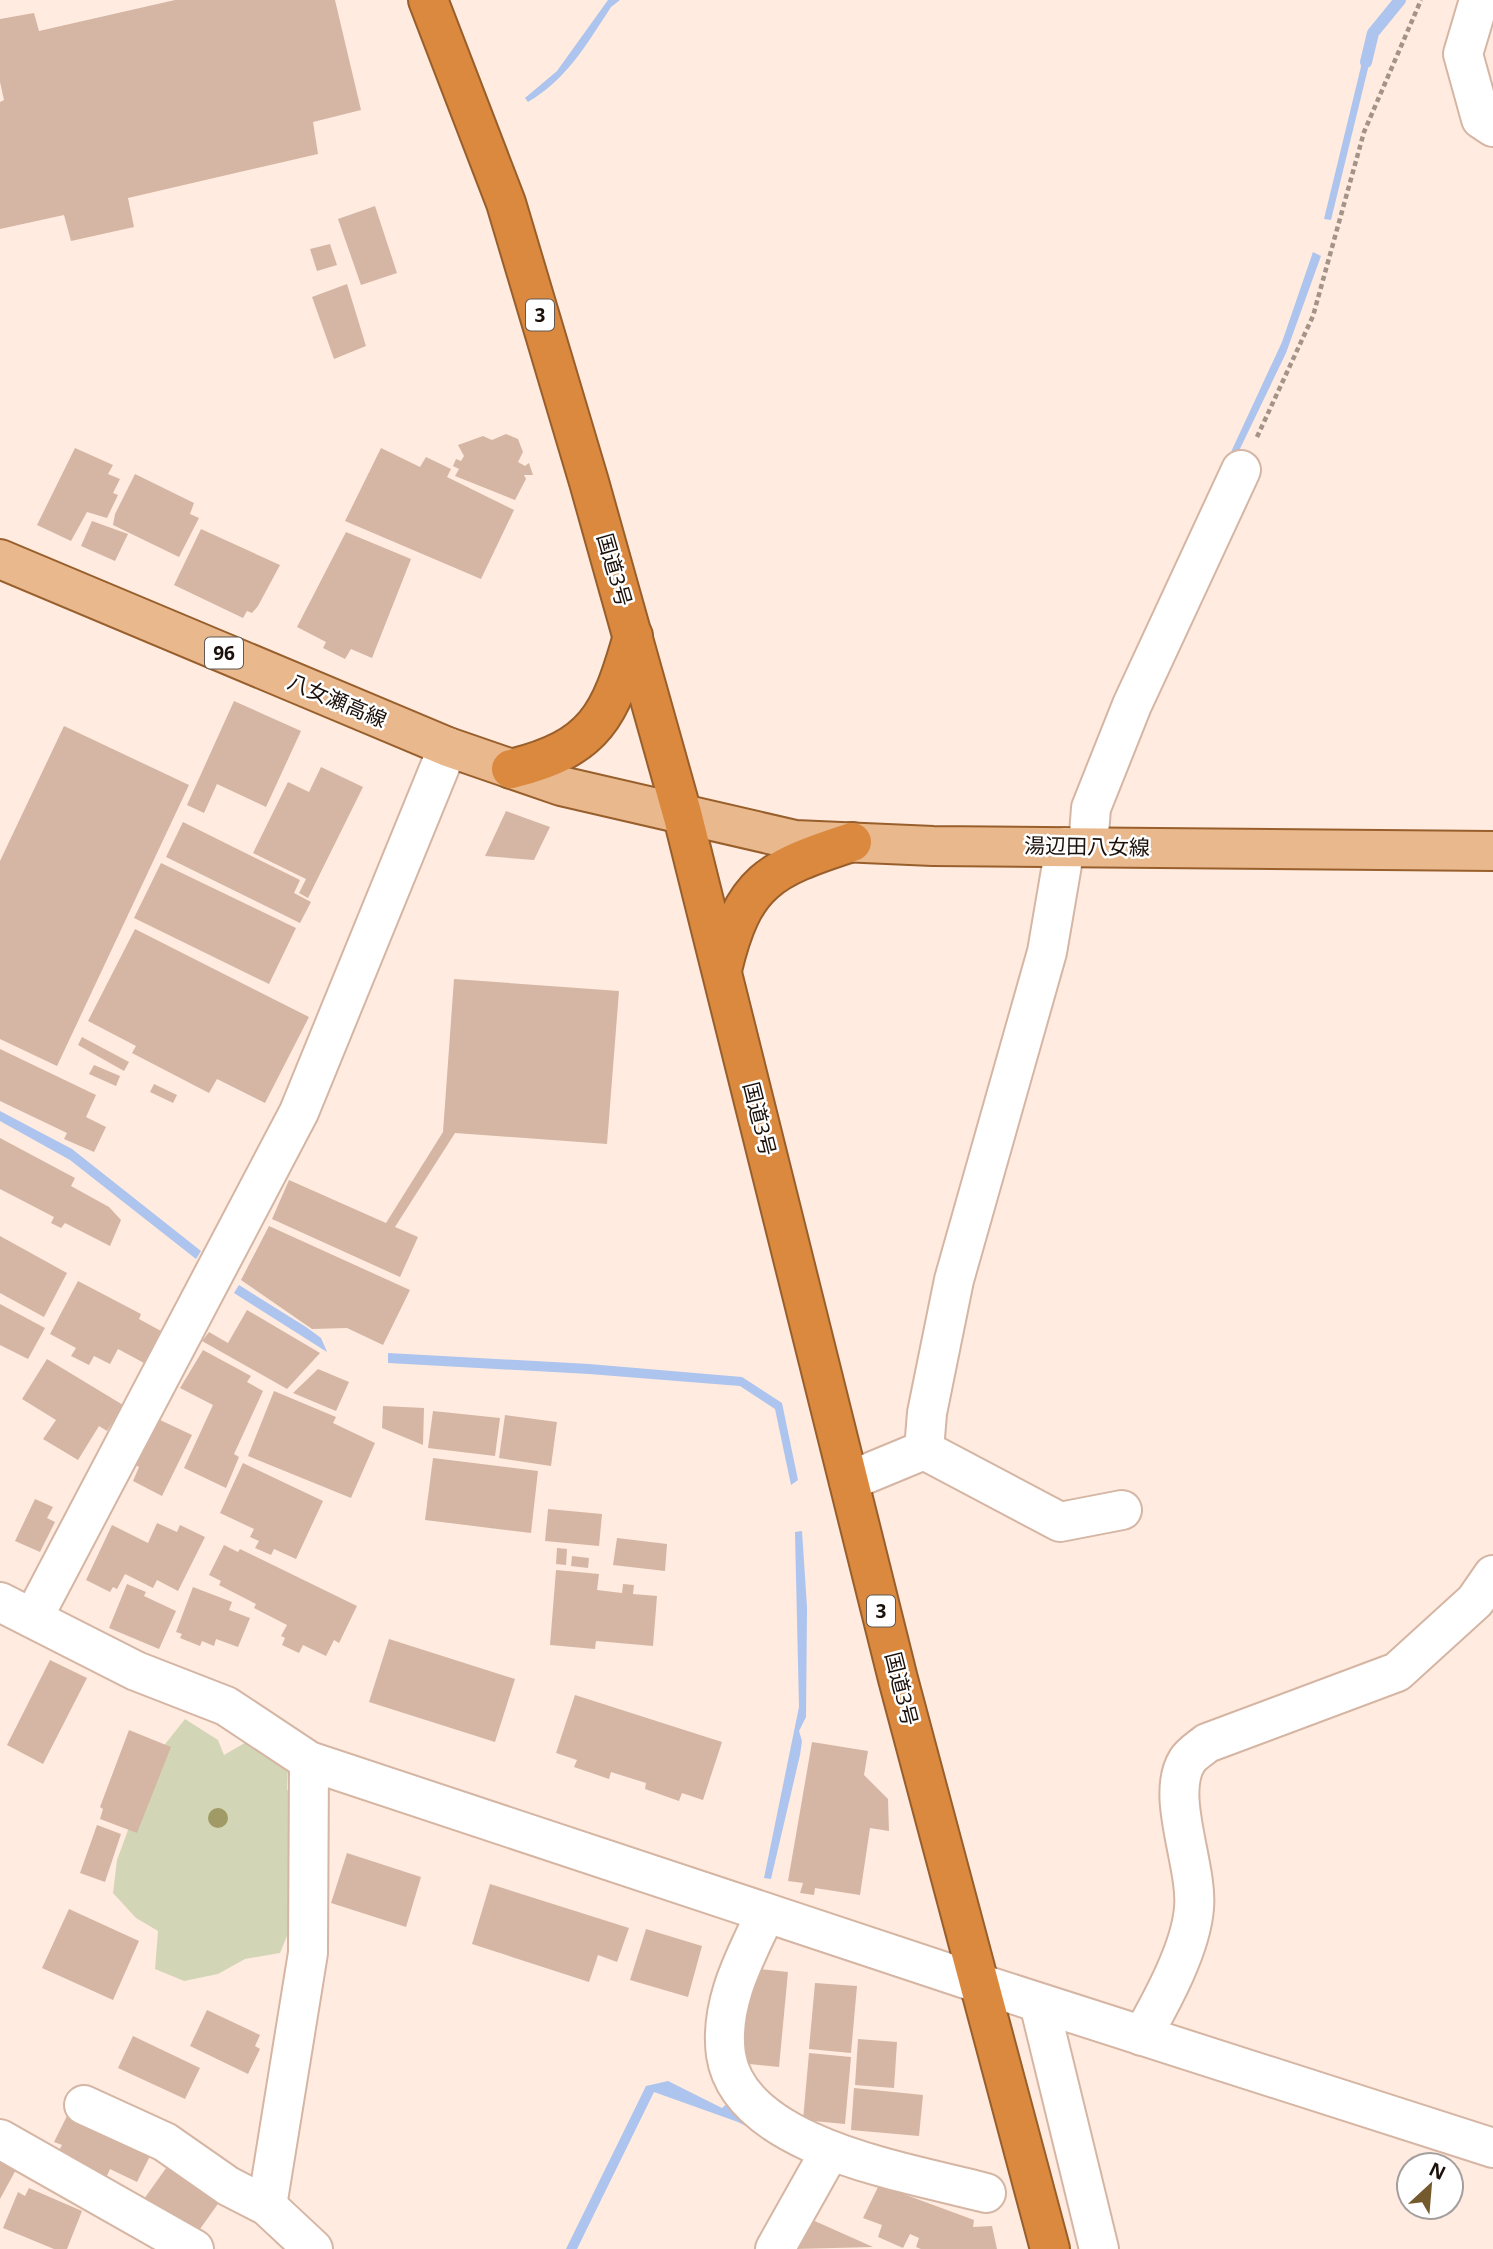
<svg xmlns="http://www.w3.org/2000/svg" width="1493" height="2249" viewBox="0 0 1493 2249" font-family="'Open Sans','Noto Sans JP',sans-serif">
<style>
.green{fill:#d3d6b6}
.water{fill:#acc4ee}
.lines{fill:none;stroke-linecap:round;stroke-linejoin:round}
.stream{stroke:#acc4ee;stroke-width:12}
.building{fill:#d5b6a4}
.minor-casing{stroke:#d5b5a3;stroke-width:42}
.major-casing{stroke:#985f2c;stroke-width:42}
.highway-casing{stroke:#985f2c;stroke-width:42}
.path{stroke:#a39389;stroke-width:4.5;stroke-dasharray:5 3.5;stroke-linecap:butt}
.minor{stroke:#fff;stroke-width:38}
.major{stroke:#e9b88c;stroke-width:38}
.highway{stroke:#db893f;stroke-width:38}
.tree{fill:#a09a67}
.labels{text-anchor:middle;stroke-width:5;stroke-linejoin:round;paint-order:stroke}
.shield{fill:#fff;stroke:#5f5854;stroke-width:2}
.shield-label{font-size:19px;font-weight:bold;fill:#1b100a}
.street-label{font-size:21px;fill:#1b100a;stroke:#fff}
</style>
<rect width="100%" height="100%" fill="#ffebdf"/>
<polygon class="green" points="185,1719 218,1740 224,1755 255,1737 288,1763 287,1789 299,1812 296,1914 280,1953 245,1959 218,1974 184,1981 155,1969 158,1931 136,1918 113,1893 117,1860 128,1830 128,1791"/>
<g class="water">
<path d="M608 0H620L611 7C587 44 566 80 528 102L525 98 557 71Z"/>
<polygon points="1366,46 1373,48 1331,220 1324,219"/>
<polygon points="1313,252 1321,256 1286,353 1237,455 1231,452 1282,342"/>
<polygon points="0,1111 72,1149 201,1251 196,1259 70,1160 0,1121"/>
<polygon points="239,1285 306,1327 321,1338 327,1352 234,1293"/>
<polygon points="388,1353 589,1364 742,1377 782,1403 798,1480 791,1485 775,1409 740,1386 589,1374 388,1363"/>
<polygon points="802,1531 807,1607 806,1717 799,1731 802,1741 800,1755 771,1879 764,1878 799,1707 795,1532"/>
<polygon points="668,2081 722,2108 730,2101 798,2148 793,2157 767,2137 738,2122 654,2092 577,2249 566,2249 646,2086"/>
</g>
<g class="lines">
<polyline class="stream" points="1366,62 1373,33 1400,0"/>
</g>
<g class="building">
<polygon points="175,0 335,0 361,110 313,122 318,154 128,198 134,227 71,241 64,215 0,229 0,102 4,100 0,82 0,19 34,13 39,31"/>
<polygon points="375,206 397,273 361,285 338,219"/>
<polygon points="330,244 337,265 317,271 310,249"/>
<polygon points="347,284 366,346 334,359 312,297"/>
<polygon points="506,434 518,439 523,452 518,462 525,466 529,463 533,475 524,475 526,479 515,500 455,476 459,469 453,466 456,459 461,461 464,456 458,445 483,436 492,440"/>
<polygon points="75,448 113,465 108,474 120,479 113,493 118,495 107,518 87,512 71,541 37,525"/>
<polygon points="381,448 420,467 426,457 451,469 447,477 514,510 481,579 345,521"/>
<polygon points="135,474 194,503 190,514 199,518 179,557 113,525 115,514"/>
<polygon points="92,521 128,534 115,561 81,546"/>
<polygon points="201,529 280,565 258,606 252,613 247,611 243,618 174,585"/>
<polygon points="346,532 411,559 372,658 351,649 345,659 323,648 326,642 297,627"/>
<polygon points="234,701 301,731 266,807 217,784 204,813 187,805"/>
<polygon points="64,726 189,785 57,1066 0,1039 0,861"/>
<polygon points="321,767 363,787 308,898 299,893 306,879 253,853 288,782 309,792"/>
<polygon points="506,811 550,827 534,860 485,856"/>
<polygon points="183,822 300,880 294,893 311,902 300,923 166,857"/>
<polygon points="161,863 296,928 269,984 134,918"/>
<polygon points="135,929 309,1017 265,1103 217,1079 209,1093 132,1053 136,1046 88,1021"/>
<polygon points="454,979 619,991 607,1144 455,1133 395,1227 418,1237 400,1277 272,1219 289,1180 386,1223 443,1132"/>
<polygon points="82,1037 129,1062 124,1071 78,1045"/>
<polygon points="0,1049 96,1095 86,1117 106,1127 94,1152 64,1139 67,1133 0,1101"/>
<polygon points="94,1065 120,1076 116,1086 89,1074"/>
<polygon points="154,1084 177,1095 173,1103 150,1092"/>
<polygon points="0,1138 75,1178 71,1186 109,1207 121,1220 110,1246 65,1223 61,1228 51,1223 54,1217 0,1189"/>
<polygon points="269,1226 410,1290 383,1345 347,1328 312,1329 241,1280"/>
<polygon points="0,1236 67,1273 44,1317 0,1293"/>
<polygon points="78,1281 141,1314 139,1319 161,1331 144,1363 118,1349 110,1364 94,1356 89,1365 71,1356 76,1348 50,1334"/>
<polygon points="0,1304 45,1328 28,1359 0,1345"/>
<polygon points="247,1310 320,1353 287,1389 202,1341 209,1332 228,1343"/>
<polygon points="203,1350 251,1376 247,1382 263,1391 234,1454 239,1457 226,1488 184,1468 213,1405 180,1388"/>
<polygon points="47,1359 123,1405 107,1431 99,1426 78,1460 43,1439 56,1420 22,1399"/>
<polygon points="318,1369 349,1382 336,1411 293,1393"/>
<polygon points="274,1391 336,1417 333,1423 375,1443 351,1498 248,1456"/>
<polygon points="383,1406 424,1408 423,1445 382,1428"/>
<polygon points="433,1411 500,1418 495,1456 428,1448"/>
<polygon points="505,1415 557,1422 551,1466 499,1458"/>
<polygon points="158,1419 192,1435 162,1496 133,1481 139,1467 136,1465"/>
<polygon points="433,1458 538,1471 531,1533 425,1520"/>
<polygon points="243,1463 323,1501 296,1559 274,1549 271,1555 255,1548 259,1541 250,1537 254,1529 220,1513"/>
<polygon points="35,1499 53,1507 47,1518 55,1522 40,1552 15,1541"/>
<polygon points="548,1509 602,1514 599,1546 545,1541"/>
<polygon points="157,1523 177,1532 180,1525 205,1537 178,1591 157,1580 153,1588 125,1574 117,1589 113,1587 110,1592 86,1580 112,1525 148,1543"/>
<polygon points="617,1538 667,1544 665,1571 613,1565"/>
<polygon points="224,1545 238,1552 240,1549 357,1606 339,1643 334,1640 326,1656 303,1645 299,1653 282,1645 285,1638 281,1636 287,1625 254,1608 256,1604 219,1585 221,1581 209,1575"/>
<polygon points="557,1548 567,1549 566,1565 556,1564"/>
<polygon points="572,1556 589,1558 588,1568 571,1566"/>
<polygon points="556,1570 599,1574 597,1590 622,1593 623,1584 634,1585 633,1594 657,1596 653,1646 596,1641 595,1649 550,1645"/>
<polygon points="127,1584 146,1592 144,1596 176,1611 159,1649 109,1628"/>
<polygon points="193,1587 232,1602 229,1610 250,1618 238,1647 216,1639 214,1646 202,1641 200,1646 180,1638 182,1634 176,1632"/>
<polygon points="389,1639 515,1679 495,1742 369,1702"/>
<polygon points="50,1660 87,1678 43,1764 7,1745"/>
<polygon points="575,1695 722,1742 703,1800 682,1793 679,1801 645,1789 646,1783 611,1772 609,1779 574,1767 577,1760 556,1753"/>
<polygon points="129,1730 171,1747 137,1833 100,1819 103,1809 100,1807"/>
<polygon points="812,1742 868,1751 864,1775 888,1799 889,1831 870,1828 860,1895 815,1888 814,1895 800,1893 803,1883 788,1881"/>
<polygon points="97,1825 121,1834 105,1882 80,1873"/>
<polygon points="347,1853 421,1877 406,1927 331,1903"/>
<polygon points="490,1884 629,1928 617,1962 598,1955 589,1982 472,1944"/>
<polygon points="69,1909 139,1941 113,2000 42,1968"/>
<polygon points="646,1929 702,1946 688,1997 630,1980"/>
<polygon points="749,1968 788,1972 779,2067 740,2063"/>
<polygon points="815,1983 857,1986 851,2053 809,2049"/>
<polygon points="207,2010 260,2035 255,2046 260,2049 248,2074 190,2046"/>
<polygon points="133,2036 200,2068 185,2099 118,2068"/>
<polygon points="858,2039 897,2042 894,2088 855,2085"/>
<polygon points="809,2053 851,2057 845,2124 803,2120"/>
<polygon points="854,2088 923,2095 919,2136 851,2130"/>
<polygon points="68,2114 151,2154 137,2182 110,2169 105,2180 56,2156 62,2145 54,2142"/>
<polygon points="0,2156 18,2166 0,2199"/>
<polygon points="169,2164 220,2201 195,2236 144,2199"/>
<polygon points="879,2185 974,2220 973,2227 992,2226 997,2249 921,2249 916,2247 919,2238 910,2234 903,2248 878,2237 882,2225 863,2218"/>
<polygon points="29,2188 82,2211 67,2249 54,2249 3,2228 18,2192 25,2196"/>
<polygon points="808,2218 873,2247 794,2249"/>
</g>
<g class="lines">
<g class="minor-casing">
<g id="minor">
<polyline points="1479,0 1463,54 1481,119 1493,127"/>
<polyline points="1088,847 1091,808 1132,705 1241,470"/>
<polyline points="924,1450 927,1413 954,1280 1047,952 1065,847"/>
<polyline points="849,1481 924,1450 1060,1522 1122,1510"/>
<polyline points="0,1602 136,1671 226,1706 309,1761 978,1983 1493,2148"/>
<polyline points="33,1618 299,1112 448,747"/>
<path d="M766 1913C745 1957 719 2004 726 2055 740 2148 912 2173 986 2193"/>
<polyline points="1039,2003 1099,2249"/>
<path d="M1142 2036C1162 2001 1191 1948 1194 1908 1198 1866 1165 1796 1187 1761 1191 1754 1201 1748 1207 1743L1397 1672 1475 1601 1493 1575"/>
<polyline points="84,2105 165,2142 228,2186 267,2206 313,2249"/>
<polyline points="0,2139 194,2249"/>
<polyline points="267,2206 308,1953 309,1761"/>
<polyline points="775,2249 830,2151"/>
</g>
</g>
<g class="major-casing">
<polyline id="major" points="0,559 448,747 561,786 795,840 933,846 1493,851"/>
</g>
<g class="highway-casing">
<g id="highway">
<polyline points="428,0 506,203 589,482 683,817 898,1679 1050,2249"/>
<path d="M511 769C596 748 610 716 633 636"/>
<path d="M722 970C743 881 769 869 852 842"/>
</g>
</g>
<polyline class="path" points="1257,437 1313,316 1364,132 1421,0"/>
<use href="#minor" class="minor"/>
<use href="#major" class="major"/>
<use href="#highway" class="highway"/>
</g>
<circle class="tree" cx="218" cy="1818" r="10"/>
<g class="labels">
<g class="shield">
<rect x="526" y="299.5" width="28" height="31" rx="5"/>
<rect x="205" y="637.5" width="38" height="31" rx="5"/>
<rect x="867" y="1595.5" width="28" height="31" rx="5"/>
</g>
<g class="shield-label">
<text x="540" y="322">3</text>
<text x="224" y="660">96</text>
<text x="881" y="1618">3</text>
</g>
<g class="street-label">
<text transform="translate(614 570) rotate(74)" y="7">国道3号</text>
<text transform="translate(337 701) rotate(23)" y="7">八女瀬高線</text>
<text transform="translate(1087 847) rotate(1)" y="7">湯辺田八女線</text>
<text transform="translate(759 1119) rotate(76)" y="7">国道3号</text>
<text transform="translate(901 1689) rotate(76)" y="7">国道3号</text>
</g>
</g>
<g transform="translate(1430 2186) rotate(26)"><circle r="33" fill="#ffffff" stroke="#a49f9d" stroke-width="2"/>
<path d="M0-5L12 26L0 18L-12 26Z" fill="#745a2c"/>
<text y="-10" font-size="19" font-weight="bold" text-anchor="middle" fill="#1b100a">N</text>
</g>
</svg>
